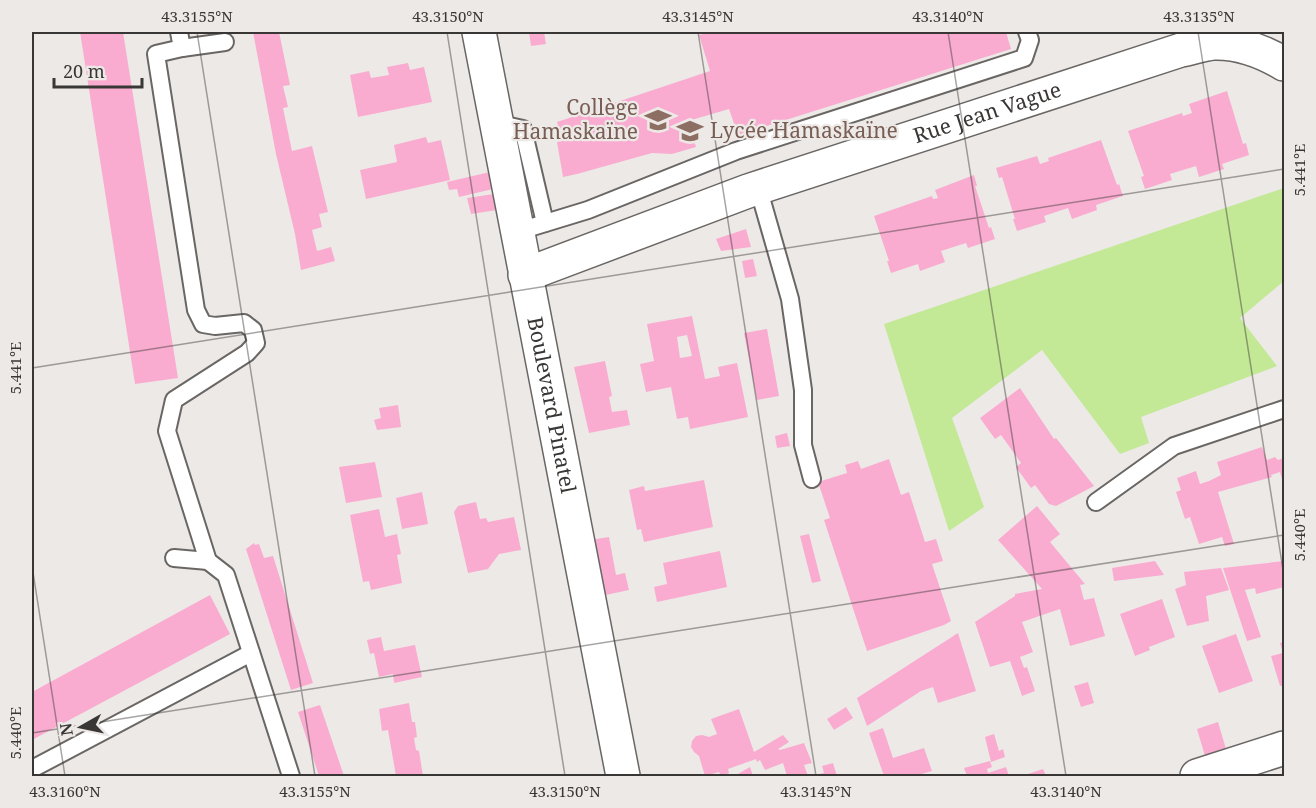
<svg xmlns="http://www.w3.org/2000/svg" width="1316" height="808" viewBox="0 0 1316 808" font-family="'Noto Serif',serif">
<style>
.green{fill:#c3e997}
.building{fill:#f9acd0;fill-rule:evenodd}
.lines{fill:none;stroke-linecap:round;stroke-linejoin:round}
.service-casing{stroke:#696664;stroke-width:20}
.minor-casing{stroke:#696664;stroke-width:36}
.service{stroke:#fff;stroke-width:16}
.minor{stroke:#fff;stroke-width:33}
.ticks{fill:none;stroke:#393736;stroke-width:1.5;stroke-opacity:0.45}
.labels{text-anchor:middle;stroke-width:4.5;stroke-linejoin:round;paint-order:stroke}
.education-label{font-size:21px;fill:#785e54;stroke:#ede9e7;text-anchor:end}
.street-label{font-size:21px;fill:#393736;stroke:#ede9e7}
.neatline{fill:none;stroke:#393736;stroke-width:2}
.ticks-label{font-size:15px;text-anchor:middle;fill:#393736}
</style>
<rect width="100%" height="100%" fill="#ede9e7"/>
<polygon class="green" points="1284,188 1284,281 1240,318 1277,366 1141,417 1149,443 1120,454 1042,350 952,418 984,507 949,531 884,324"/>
<g class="building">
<polygon points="80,32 123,32 178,378 135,384"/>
<polygon points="253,32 279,32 290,85 283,86 288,107 283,108 292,151 312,146 328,212 319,214 322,227 312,230 317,251 331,247 335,261 301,270 295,234 276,154"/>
<polygon points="529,32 544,32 546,44 531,46"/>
<polygon points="711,32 1006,32 1011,49 738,135 729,109 688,121 696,147 672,154 652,153 577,174 563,177 557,142 563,141 557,122 710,71 699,35"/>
<polygon points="408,63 410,70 424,67 432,102 358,117 350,75 369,71 371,78 389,75 387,67"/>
<polygon points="1227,91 1243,144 1246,143 1249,155 1222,164 1224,169 1199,177 1196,166 1170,174 1172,180 1145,189 1141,177 1144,176 1128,131 1182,113 1183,116 1192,113 1189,104"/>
<polygon points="426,137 428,143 441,140 450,180 366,199 360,170 397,162 394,145"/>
<polygon points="1101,140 1117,185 1119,184 1123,196 1096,205 1097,210 1072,219 1068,208 1044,216 1046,222 1017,231 1013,219 1015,219 1002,177 999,178 996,168 1037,156 1040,164 1049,161 1048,158"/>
<polygon points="490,172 493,189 459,197 457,189 449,190 447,182"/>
<polygon points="974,175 977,186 975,186 989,228 991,227 995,239 968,248 966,243 941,251 945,262 920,271 918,264 891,273 887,261 889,261 874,216 932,196 933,199 938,198 935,190"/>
<polygon points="494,194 497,210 471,214 467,198"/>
<polygon points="746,229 751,247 721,251 716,239"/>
<polygon points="753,259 757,276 745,278 742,261"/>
<path d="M692 316 705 379 720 376 718 367 737 363 748 417 690 429 688 417 677 419 671 387 646 392 640 364 654 361 647 324ZM687 335 692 356 680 358 677 337Z"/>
<polygon points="767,329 779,396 757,400 744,333"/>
<polygon points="605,361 612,396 609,397 612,412 627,410 630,425 589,433 574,367"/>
<polygon points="1020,388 1054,439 1056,438 1094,486 1056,506 1049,504 1035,485 1031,488 1016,467 1021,463 1001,435 995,439 980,418"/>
<polygon points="398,405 401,427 377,430 374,420 381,418 379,408"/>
<polygon points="787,433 790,446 777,448 775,436"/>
<polygon points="1262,447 1267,460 1275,457 1278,460 1284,458 1284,486 1280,472 1271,475 1272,477 1218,492 1234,544 1225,546 1222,537 1199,544 1190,517 1185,519 1176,492 1181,490 1177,478 1196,471 1200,484 1209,481 1221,475 1217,462"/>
<polygon points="889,459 901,495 909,492 925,542 936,539 943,561 932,564 951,621 944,625 867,651 824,520 830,518 818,482 847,473 845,465 858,461 861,469"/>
<polygon points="375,462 382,497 346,503 339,467"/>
<polygon points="704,480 713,527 644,542 641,529 637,530 629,490 644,486 645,491"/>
<polygon points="422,492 428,524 402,529 396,498"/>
<polygon points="476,502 480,519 486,518 488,522 514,517 521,550 499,554 488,569 468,573 454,512 458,506"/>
<polygon points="1037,506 1060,534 1050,542 1085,584 1080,585 1084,600 1094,598 1105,636 1070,646 1060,609 1022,622 1033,652 1020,657 1024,668 1027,667 1035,691 1022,696 1010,661 990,667 975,622 1015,596 1015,594 1042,589 998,540"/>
<polygon points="379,509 385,537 397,534 401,554 397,555 402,583 371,590 369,581 363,582 350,515"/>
<polygon points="809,534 821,581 812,583 800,536"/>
<polygon points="609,537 616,575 625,573 629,590 601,596 590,540"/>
<polygon points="254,543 255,545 259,544 264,558 273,556 313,683 291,690 246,549"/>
<polygon points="720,551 727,587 657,602 654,587 667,584 663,563"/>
<polygon points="1155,561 1164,575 1114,581 1112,568"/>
<polygon points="1284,561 1284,587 1256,594 1255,588 1245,590 1261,637 1247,641 1223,568"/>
<polygon points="1221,568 1229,590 1206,596 1209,621 1187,626 1175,589 1186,585 1184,572"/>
<polygon points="210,595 230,634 32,740 32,692"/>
<polygon points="1162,599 1175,637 1149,647 1150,650 1135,656 1120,614"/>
<polygon points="958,633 976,691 938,703 933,687 921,691 867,726 857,698"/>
<polygon points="1236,634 1253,681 1219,693 1202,646"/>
<polygon points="381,637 384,651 415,645 422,677 394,683 393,674 379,677 374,653 370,654 367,640"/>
<polygon points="1284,642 1284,685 1280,686 1271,656 1283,653 1280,643"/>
<polygon points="1088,682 1094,703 1081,707 1074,686"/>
<polygon points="409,703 412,722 415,722 417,737 414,738 416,750 419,751 423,776 396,776 388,730 382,731 379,709"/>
<polygon points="320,705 344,776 319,776 298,712"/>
<polygon points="846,707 853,718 834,730 827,719"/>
<polygon points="739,709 754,752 783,735 789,742 778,749 780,750 804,743 812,763 804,765 808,776 787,776 783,763 765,770 760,760 757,762 756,759 728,769 729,773 724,775 725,776 717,776 720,774 719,772 705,776 699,756 694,752 691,747 692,741 696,736 702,735 709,737 717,734 711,719"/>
<polygon points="1218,722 1226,749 1205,756 1197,729"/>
<polygon points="883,728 893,758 924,748 932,771 915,776 884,776 869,733"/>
<polygon points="994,734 999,751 1003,749 1005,757 991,762 985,737"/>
<polygon points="990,761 992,767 987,769 988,773 1006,767 1009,776 967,776 964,768"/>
<polygon points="833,763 837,776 820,776 819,774 824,773 822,766"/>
<polygon points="750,767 753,776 739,776 738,774"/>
<polygon points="1043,769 1046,776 1022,776"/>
</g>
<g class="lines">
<g class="service-casing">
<g id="service">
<polyline points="179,32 182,48 156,54 196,310 203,324 215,326 244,323 253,330 256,343 247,353 174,400 167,431 208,561 226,575 291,776"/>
<polyline points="182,48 225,42"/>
<polyline points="495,123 523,129 545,223"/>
<polyline points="758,187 790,299 803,390 803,445 812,479"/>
<polyline points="516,232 588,210 736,151 1024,58 1030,40 1027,32"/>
<polyline points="1096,502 1174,446 1284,409"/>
<polyline points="174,558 208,561"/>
<polyline points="32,769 251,653"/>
</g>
</g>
<g class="minor-casing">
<g id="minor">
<path id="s1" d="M479 32 623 776"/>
<path id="s2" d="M525 275 748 191 1181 50C1192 48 1203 44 1213 43 1238 42 1264 52 1284 64"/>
<polyline points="1197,776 1284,748"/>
</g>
</g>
<use href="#service" class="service"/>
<use href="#minor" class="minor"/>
</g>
<path class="ticks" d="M197 32 315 776M447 32 565 776M698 32 816 776M948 32 1066 776M1198 32 1284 576M32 368 1284 169M32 566 65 776M32 733 1284 535"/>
<defs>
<g id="school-bare" transform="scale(2.07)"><path d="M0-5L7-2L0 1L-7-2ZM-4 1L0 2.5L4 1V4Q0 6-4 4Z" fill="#8d6e63" stroke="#ede9e7" stroke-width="2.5" paint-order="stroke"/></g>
</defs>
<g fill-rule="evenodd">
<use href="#school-bare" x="658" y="120"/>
<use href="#school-bare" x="690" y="131"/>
</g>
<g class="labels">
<g class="education-label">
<text x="638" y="115">Collège<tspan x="638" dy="24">Hamaskaïne</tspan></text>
<text x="710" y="138" text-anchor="start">Lycée Hamaskaïne</text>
</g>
<g class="street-label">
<text dy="7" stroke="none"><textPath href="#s2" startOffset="490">Rue Jean Vague</textPath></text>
<text dy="7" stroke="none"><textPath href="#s1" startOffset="380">Boulevard Pinatel</textPath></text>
</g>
</g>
<rect width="1316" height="808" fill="none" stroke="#ede9e7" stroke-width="66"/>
<g transform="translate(81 727) rotate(261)" stroke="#ede9e7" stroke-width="4.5" paint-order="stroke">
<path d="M0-4.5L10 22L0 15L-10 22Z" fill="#393736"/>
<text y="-9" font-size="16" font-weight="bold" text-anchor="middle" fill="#393736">N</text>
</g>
<path d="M54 78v9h88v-9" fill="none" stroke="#393736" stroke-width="3"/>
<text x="63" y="78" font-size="18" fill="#393736" stroke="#ede9e7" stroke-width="4.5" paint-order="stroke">20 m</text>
<rect x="33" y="33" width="1250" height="742" class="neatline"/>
<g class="ticks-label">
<text x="197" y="22">43.3155°N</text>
<text x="448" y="22">43.3150°N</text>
<text x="698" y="22">43.3145°N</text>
<text x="948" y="22">43.3140°N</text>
<text x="1199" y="22">43.3135°N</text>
<text transform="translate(1300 170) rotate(-90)" y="5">5.441°E</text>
<text transform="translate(16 368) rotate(-90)" y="5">5.441°E</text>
<text transform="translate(1300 535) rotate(-90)" y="5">5.440°E</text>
<text transform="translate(16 733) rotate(-90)" y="5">5.440°E</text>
<text x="65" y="797">43.3160°N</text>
<text x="315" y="797">43.3155°N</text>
<text x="565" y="797">43.3150°N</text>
<text x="816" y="797">43.3145°N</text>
<text x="1066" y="797">43.3140°N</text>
</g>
</svg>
